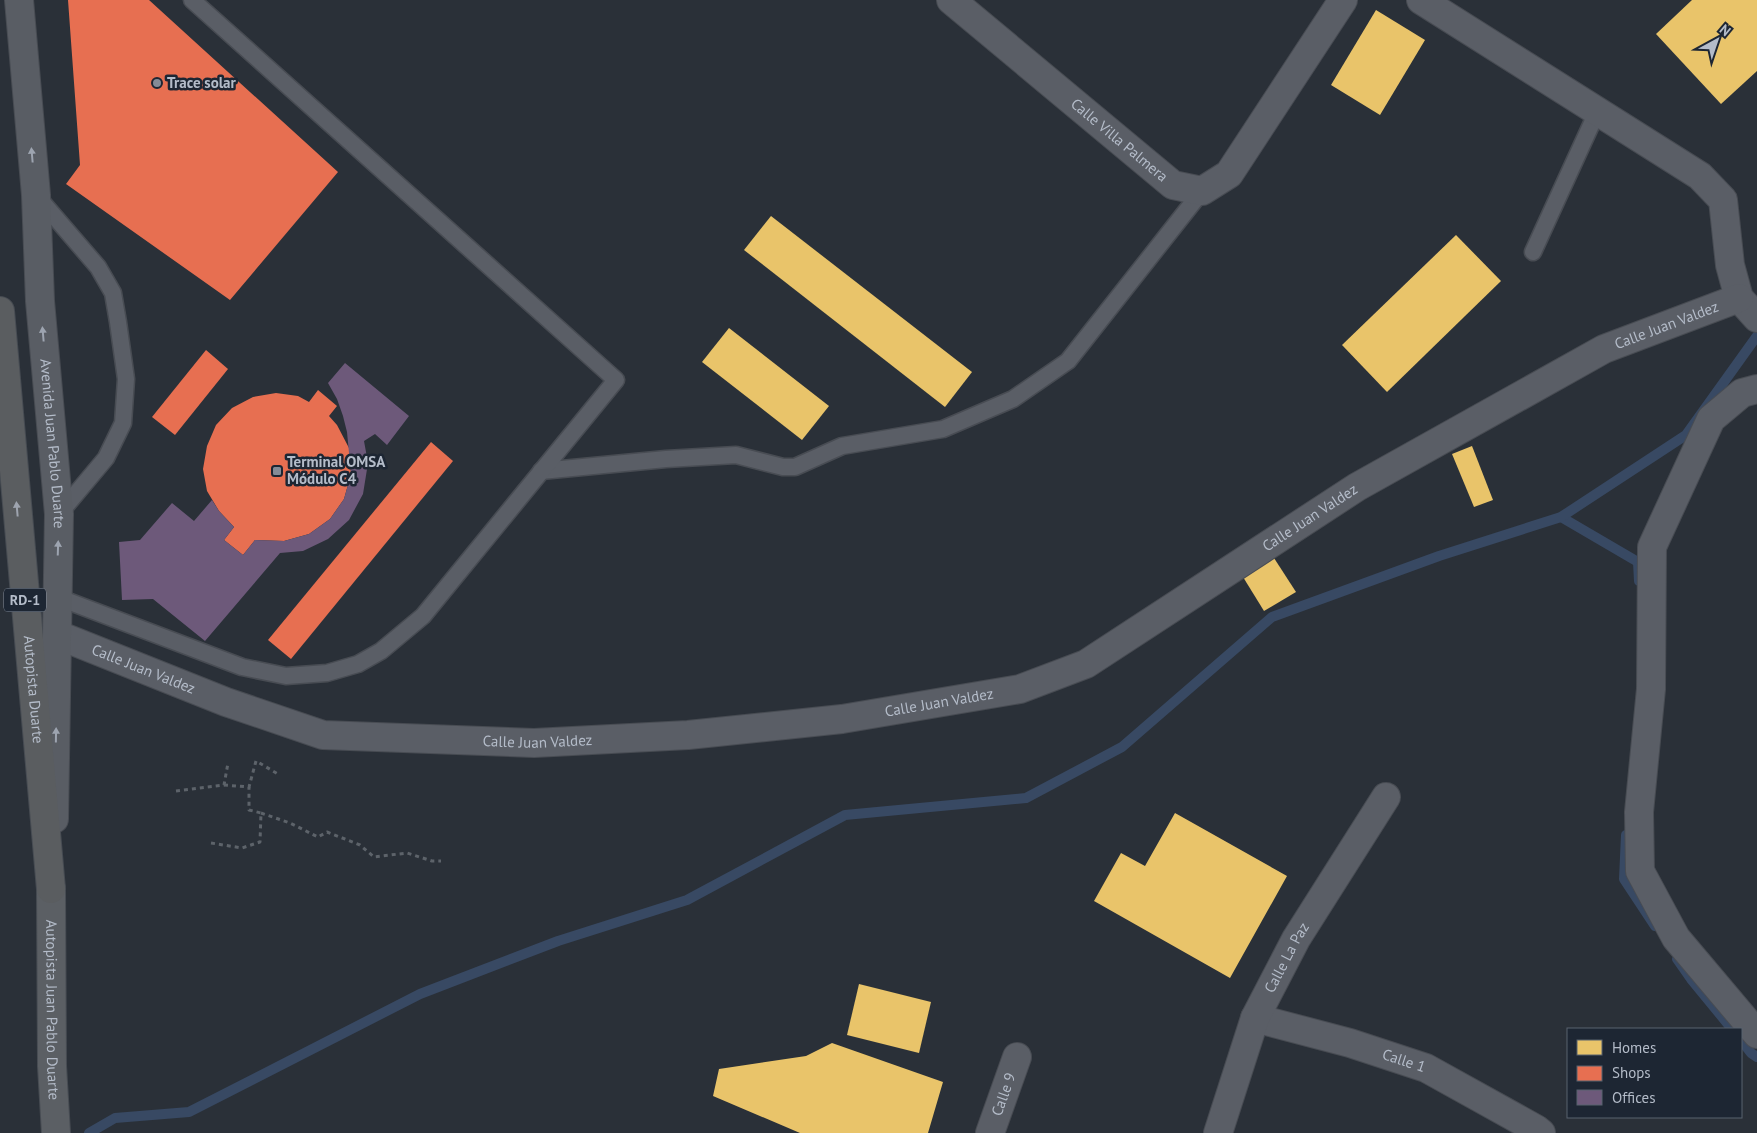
<svg xmlns="http://www.w3.org/2000/svg" width="1757" height="1133" viewBox="0 0 1757 1133" font-family="'PT Sans',sans-serif">
<style>
.homes{fill:#e9c46a}
.shops{fill:#e76f51}
.offices{fill:#6d597a}
.lines{fill:none;stroke-linecap:round;stroke-linejoin:round}
.stream{stroke:#384963;stroke-width:10}
.service-casing{stroke:#484c53;stroke-width:19}
.minor-casing{stroke:#484c53;stroke-width:30}
.secondary-casing{stroke:#484c53;stroke-width:30}
.trunk-casing{stroke:#474c53;stroke-width:30}
.motorway-casing{stroke:#474c53;stroke-width:30}
.path{stroke:#5d636a;stroke-width:3;stroke-dasharray:4 4;stroke-linecap:butt}
.service{stroke:#5a5e66;stroke-width:16}
.minor{stroke:#5a5e66;stroke-width:28}
.secondary{stroke:#595d64;stroke-width:28}
.trunk{stroke:#5b5f64;stroke-width:28}
.motorway{stroke:#5a5d60;stroke-width:28}
.oneway{fill:#9da4b0}
.oneway2{fill:#9ea4af}
.poi-dot{fill:#848b96;stroke:#1d2633;stroke-width:2}
.labels{text-anchor:middle;stroke-width:5;stroke-linejoin:round;paint-order:stroke}
.shield{fill:#1d2633;stroke:#878f9c;stroke-width:1}
.shield-label{font-size:14px;font-weight:bold;fill:#b4bcc9}
.poi-label{font-size:15px;font-weight:bold;fill:#b4bcc9;stroke:#1d2633;text-anchor:start}
.street-label{font-size:15px;fill:#b4bcc9;stroke:#1d2633}
</style>
<rect width="100%" height="100%" fill="#2a3038"/>
<g class="homes">
<polygon points="1692,0 1757,0 1757,71 1721,104 1656,34"/>
<polygon points="1376,10 1425,40 1380,115 1331,85"/>
<polygon points="771,216 972,372 945,407 744,250"/>
<polygon points="1456,235 1501,281 1387,392 1342,345"/>
<polygon points="729,328 829,406 802,440 702,362"/>
<polygon points="1472,446 1493,500 1474,507 1452,454"/>
<polygon points="1274,558 1296,592 1264,611 1243,577"/>
<polygon points="1175,813 1287,876 1230,978 1094,901 1121,853 1145,866"/>
<polygon points="859,984 931,1002 919,1053 847,1035"/>
<polygon points="832,1043 943,1082 928,1133 800,1133 713,1096 719,1069 806,1056"/>
</g>
<g class="shops">
<polygon points="68,0 149,0 338,172 230,300 66,184 80,165"/>
<polygon points="206,350 228,369 175,435 152,417"/>
<polygon points="318,390 337,406 329,416 337,425 349,448 351,474 344,499 330,519 309,534 284,541 255,540 243,555 224,540 234,527 219,511 207,491 203,469 207,446 216,425 232,408 253,397 276,393 298,396 309,402"/>
<polygon points="431,442 453,461 291,659 268,640"/>
<polygon points="201,602 220,618 205,637 185,621"/>
</g>
<polygon class="offices" points="345,363 409,416 387,445 375,434 364,441 368,463 363,494 349,520 328,539 303,551 280,553 205,641 153,599 122,600 119,542 140,540 172,503 194,521 212,500 219,511 234,527 224,540 243,555 255,540 284,541 309,534 330,519 344,499 351,474 347,432 343,416 337,399 328,383"/>
<g class="lines">
<g class="stream">
<polyline points="1561,517 1638,562 1639,581"/>
<polyline points="1626,835 1624,879 1655,926"/>
<polyline points="1677,959 1691,979 1732,1029"/>
<polyline points="1741,1040 1751,1053 1757,1057"/>
<polyline points="89,1133 115,1118 189,1112 420,994 558,941 687,900 845,815 1026,798 1122,747 1272,617 1439,556 1561,517 1686,435 1757,336"/>
</g>
<g class="service-casing">
<g id="service">
<polyline points="36,195 98,267 113,293 118,322 126,379 123,423 106,458 59,514"/>
<polyline points="1533,252 1597,112"/>
<polyline points="541,471 666,459 736,455 783,467 795,467 842,446 943,429 1013,399 1068,361 1202,191"/>
<polyline points="57,597 242,667 286,676 327,673 358,664 381,651 423,616 616,380 192,0"/>
</g>
</g>
<g class="minor-casing">
<g id="minor">
<path id="s1" d="M951 0 1173 185 1202 191 1229 174 1343 0"/>
<polyline points="1421,0 1700,176 1723,200 1730,265 1739,298 1757,318"/>
<polyline points="1757,389 1742,393 1711,419 1652,547 1651,689 1639,812 1640,871 1676,938 1757,1034"/>
<path id="s2" d="M58 635 226 702 323 735 534 743 688 735 842 719 1020 689 1086 664 1357 487 1604 349 1739 298"/>
<path id="s3" d="M1255 1018 1350 1043 1426 1068 1536 1129 1541 1133"/>
<path id="s4" d="M990 1133 1017 1057"/>
<path id="s5" d="M1218 1133 1255 1018 1296 939 1386 797"/>
</g>
</g>
<g class="secondary-casing">
<g id="secondary">
<path id="s6" d="M19 0 36 195 40 301 59 514 54 819"/>
</g>
</g>
<g class="trunk-casing">
<g id="trunk">
<path id="s7" d="M51 889 52 1066 56 1133"/>
</g>
</g>
<g class="motorway-casing">
<g id="motorway">
<path id="s8" d="M0 311 51 889"/>
</g>
</g>
<g class="path">
<polyline points="224,785 249,787 256,761 278,774"/>
<polyline points="176,791 224,785 228,763"/>
<polyline points="261,813 290,823 318,837 327,832 360,845 374,857 407,853 432,861 441,861"/>
<polyline points="211,843 242,848 260,842 261,813 249,810 249,787"/>
</g>
<use href="#service" class="service"/>
<use href="#minor" class="minor"/>
<use href="#secondary" class="secondary"/>
<use href="#trunk" class="trunk"/>
<use href="#motorway" class="motorway"/>
</g>
<defs><path id="oneway-solid" d="M-6-.8H1V-3.2L6.5 0L1 3.2V.8H-6Z" transform="scale(1.25)"/></defs>
<g class="oneway">
<use href="#oneway-solid" transform="translate(32 155) rotate(-95)"/>
<use href="#oneway-solid" transform="translate(43 334) rotate(-95)"/>
<use href="#oneway-solid" transform="translate(58 548) rotate(-88)"/>
<use href="#oneway-solid" transform="translate(56 735) rotate(-89)"/>
</g>
<use class="oneway2" href="#oneway-solid" transform="translate(17 509) rotate(-95)"/>
<g class="poi-dot">
<circle cx="157" cy="83" r="5"/>
<rect x="272" y="466" width="10" height="10" rx="2.5"/>
</g>
<g class="labels">
<rect class="shield" x="4" y="588.5" width="42" height="23" rx="4"/>
<g class="shield-label">
<text x="25" y="605">RD-1</text>
</g>
<g class="poi-label">
<text x="167" y="88">Trace solar</text>
<text x="287" y="467">Terminal OMSA<tspan x="287" dy="17">Módulo C4</tspan></text>
</g>
<g class="street-label">
<text dy="5" stroke="none"><textPath href="#s1" startOffset="219">Calle Villa Palmera</textPath></text>
<text dy="5" stroke="none"><textPath href="#s2" startOffset="1728">Calle Juan Valdez</textPath></text>
<text dy="5" stroke="none"><textPath href="#s6" startOffset="445">Avenida Juan Pablo Duarte</textPath></text>
<text dy="5" stroke="none"><textPath href="#s2" startOffset="1322">Calle Juan Valdez</textPath></text>
<text dy="5" stroke="none"><textPath href="#s2" startOffset="92">Calle Juan Valdez</textPath></text>
<text dy="5" stroke="none"><textPath href="#s8" startOffset="380">Autopista Duarte</textPath></text>
<text dy="5" stroke="none"><textPath href="#s2" startOffset="902">Calle Juan Valdez</textPath></text>
<text dy="5" stroke="none"><textPath href="#s2" startOffset="498">Calle Juan Valdez</textPath></text>
<text dy="5" stroke="none"><textPath href="#s5" startOffset="189">Calle La Paz</textPath></text>
<text dy="5" stroke="none"><textPath href="#s7" startOffset="121">Autopista Juan Pablo Duarte</textPath></text>
<text dy="5" stroke="none"><textPath href="#s3" startOffset="155">Calle 1</textPath></text>
<text dy="5" stroke="none"><textPath href="#s4" startOffset="41">Calle 9</textPath></text>
</g>
</g>
<rect x="1567" y="1028" width="175" height="90" fill="#1d2633" stroke="#59626f"/>
<rect x="1577" y="1040" width="25" height="15" fill="#e9c46a" stroke="#59626f"/>
<text x="1612" y="1053" font-size="15" fill="#b4bcc9">Homes</text>
<rect x="1577" y="1066" width="25" height="15" fill="#e76f51" stroke="#59626f"/>
<text x="1612" y="1078" font-size="15" fill="#b4bcc9">Shops</text>
<rect x="1577" y="1090" width="25" height="15" fill="#6d597a" stroke="#59626f"/>
<text x="1612" y="1103" font-size="15" fill="#b4bcc9">Offices</text>
<g transform="translate(1717 40) rotate(40)" stroke="#1d2633" stroke-width="4" paint-order="stroke">
<path d="M0-4L9 19L0 12L-9 19Z" fill="#b4bcc9"/>
<text y="-8" font-size="14" font-weight="bold" text-anchor="middle" fill="#b4bcc9">N</text>
</g>
</svg>
